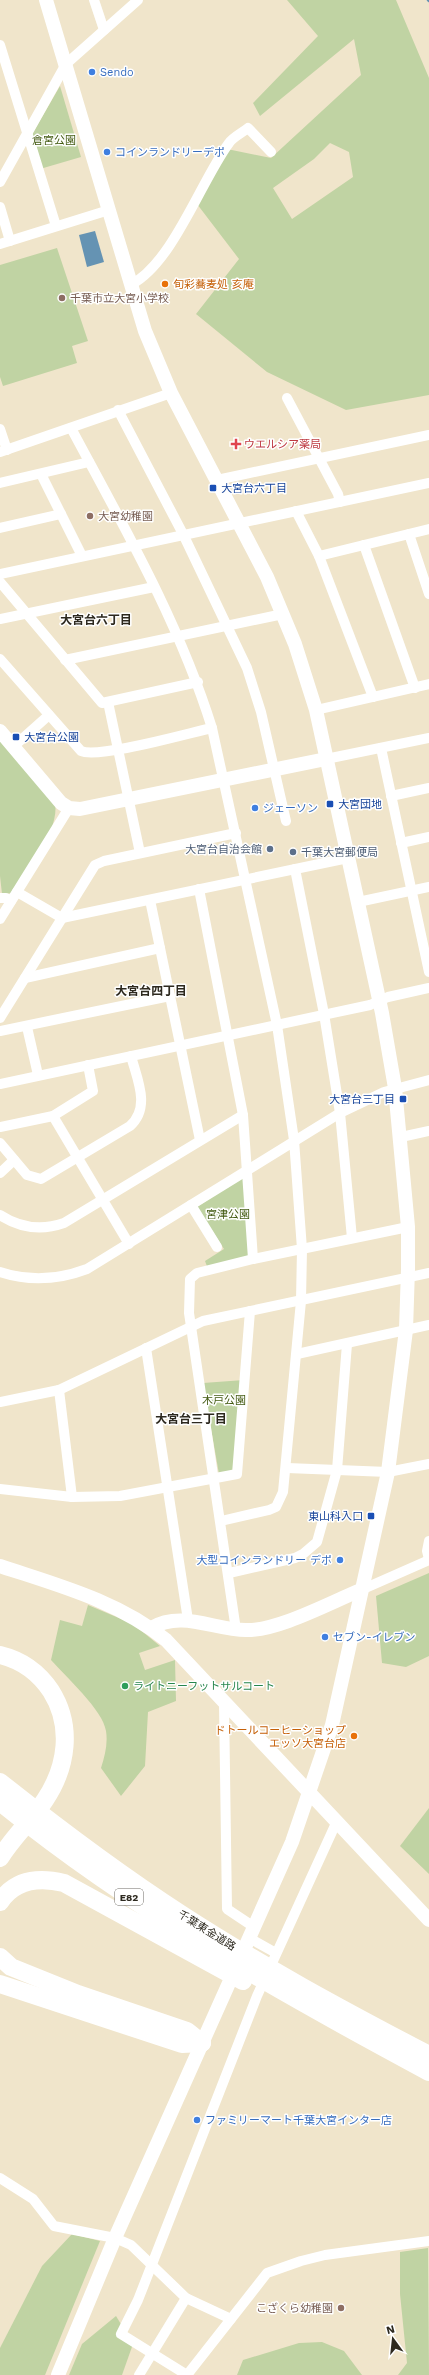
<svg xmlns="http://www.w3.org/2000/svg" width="429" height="2375" viewBox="0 0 429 2375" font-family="'Work Sans','Noto Sans JP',sans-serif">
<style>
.green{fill:#c0d3a3;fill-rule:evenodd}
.water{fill:#6593b3}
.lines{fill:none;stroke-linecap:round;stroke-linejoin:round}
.stream{stroke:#6593b3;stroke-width:2.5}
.street{stroke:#fff;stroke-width:10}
.secondary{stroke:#fff;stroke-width:14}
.highway{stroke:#fff;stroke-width:18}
.shop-dot{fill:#3f7fe0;stroke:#fff;stroke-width:1.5}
.food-dot{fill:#e8710a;stroke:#fff;stroke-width:1.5}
.education-dot{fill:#8d6e63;stroke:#fff;stroke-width:1.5}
.health-dot{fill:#e0444e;stroke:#fff;stroke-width:1.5}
.transit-dot{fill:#1a4fb4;stroke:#fff;stroke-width:1.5}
.service-dot{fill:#5c6f8a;stroke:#fff;stroke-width:1.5}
.leisure-dot{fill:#2e9e5b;stroke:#fff;stroke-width:1.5}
.labels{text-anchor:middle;stroke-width:3;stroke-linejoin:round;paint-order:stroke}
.shield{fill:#fff;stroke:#6c6962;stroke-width:1}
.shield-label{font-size:10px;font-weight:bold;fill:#2d291f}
.shop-label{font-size:11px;fill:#366cbe;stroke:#fff;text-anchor:start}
.park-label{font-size:11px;fill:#445b13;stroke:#fff}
.food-label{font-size:11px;fill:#c56008;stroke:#fff;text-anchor:start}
.education-label{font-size:11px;fill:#785e54;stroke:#fff;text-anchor:start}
.health-label{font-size:11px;fill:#be3a42;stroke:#fff;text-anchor:start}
.transit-label{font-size:11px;fill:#164399;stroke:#fff;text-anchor:start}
.service-label{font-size:11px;fill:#4e5e75;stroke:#fff;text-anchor:end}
.leisure-label{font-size:11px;fill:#27864d;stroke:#fff;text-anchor:start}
.street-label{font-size:11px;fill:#2d291f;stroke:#fff}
.neighbourhood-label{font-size:12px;font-weight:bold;fill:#2d291f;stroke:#fff}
</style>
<rect width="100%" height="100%" fill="#f0e5cb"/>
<g class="green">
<path d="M287 0H396L429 78V395L346 410 267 372 196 314 239 259 197 204 227 149 271 158 361 75 354 39 260 116 253 103 318 36ZM330 143 349 152 353 177 292 219 273 188 314 159Z"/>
<polygon points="60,86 81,157 40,169 31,136"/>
<polygon points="57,248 88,341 72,346 77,363 3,386 0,377 0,265"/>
<path d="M0 737 55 802C60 831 28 869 13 893L2 894 0 876Z"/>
<polygon points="241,1178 247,1181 251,1253 247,1258 208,1269 205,1261 224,1249 197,1207"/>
<polygon points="244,1380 236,1472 219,1474 203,1383"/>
<polygon points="429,1573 429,1656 406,1667 382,1663 376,1596"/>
<path d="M88 1605 133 1624 160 1646 139 1653 145 1670 175 1660 176 1701 148 1712 145 1766 121 1796 101 1768C105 1756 108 1743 106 1731 103 1710 66 1677 51 1660L60 1620 82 1626Z"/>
<polygon points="429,1808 429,1874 400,1846"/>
<polygon points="72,2234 100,2241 45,2375 0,2375 0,2348 42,2266"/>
<polygon points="428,2248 429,2375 398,2375 407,2363 400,2294 400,2252"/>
<polygon points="116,2316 133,2344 122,2375 69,2375 82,2344"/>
<polygon points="322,2342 344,2351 362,2375 237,2375 243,2360 299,2343"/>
</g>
<polygon class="water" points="95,231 104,262 87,267 79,235"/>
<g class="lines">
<polyline class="stream" points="428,0 429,1"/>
<g class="street">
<polyline points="94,0 104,30"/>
<polyline points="0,45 56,226"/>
<polyline points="0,182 66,64 138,0"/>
<polyline points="0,207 10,241"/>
<polyline points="0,244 109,210"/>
<path d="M132 284C173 262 201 181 229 143 233 137 242 133 248 128L271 152"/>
<polyline points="287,398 338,494 340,502"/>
<polyline points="118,410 183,534 247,668 261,712 286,821"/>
<path d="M71 428C123 525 179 622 212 728L277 1025 294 1140 302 1249 301 1301 283 1492 276 1507 269 1510 221 1521"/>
<polyline points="0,429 7,450"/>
<polyline points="0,452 171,393"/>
<polyline points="41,474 82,556"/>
<polyline points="217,480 429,435"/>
<polyline points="0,483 89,462"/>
<polyline points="296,511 319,556 373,697"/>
<polyline points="0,528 61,514"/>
<polyline points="409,534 429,594"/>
<polyline points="364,545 415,688"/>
<polyline points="319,556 429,529"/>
<polyline points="0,574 429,483"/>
<polyline points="0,582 102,703 198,682"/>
<polyline points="0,619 154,587"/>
<path d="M0 659 81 751C98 759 189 733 212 728"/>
<polyline points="65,660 283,614"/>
<polyline points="108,702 140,853"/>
<polyline points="316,710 429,684"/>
<polyline points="13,747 49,715"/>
<polyline points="381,748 429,972"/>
<polyline points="326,759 429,738"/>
<polyline points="391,796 429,788"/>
<polyline points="401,843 429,837"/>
<polyline points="295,869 324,1014 340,1113 352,1238"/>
<polyline points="199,889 243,1115 253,1259"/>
<polyline points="17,892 62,918 348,858"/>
<polyline points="0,898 6,898 11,901"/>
<polyline points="150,900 200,1140"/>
<polyline points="358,902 429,887"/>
<polyline points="0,919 69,808"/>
<polyline points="25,978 160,948"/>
<polyline points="0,1018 95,865 104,861 236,833"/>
<polyline points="27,1027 38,1075"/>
<polyline points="0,1031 170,996"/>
<polyline points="0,1084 370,1005 388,997 429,988"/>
<polyline points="53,1116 129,1244"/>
<polyline points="0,1127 53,1116 93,1091 88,1065"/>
<polyline points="401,1137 429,1131"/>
<path d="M0 1143 27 1175 41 1179 130 1126C151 1107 137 1079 131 1056"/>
<polyline points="0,1173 14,1160"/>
<polyline points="191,1205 217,1247"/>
<path d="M0 1215C20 1228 41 1231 64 1223L243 1115"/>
<path d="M0 1272C30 1282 58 1280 87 1269L340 1113 384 1092 429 1080"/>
<polyline points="146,1348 188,1620"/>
<polyline points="297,1354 429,1325"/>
<polyline points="59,1390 72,1497"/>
<polyline points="0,1402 59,1390 203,1321 429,1273"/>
<polyline points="287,1468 388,1472 429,1464"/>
<polyline points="0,1489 72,1497 120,1496 237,1474 250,1311"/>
<polyline points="429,1541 427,1551 429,1559"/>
<polyline points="229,1573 295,1558 303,1554 317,1542 337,1470 347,1344"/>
<polyline points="361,1590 429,1560"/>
<polyline points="236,1630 189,1313 190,1279 197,1273 253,1259 408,1227"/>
<polyline points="224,1703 227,1909 254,1927"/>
<polyline points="249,1938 276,1953"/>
<polyline points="0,2178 33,2199 54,2226 115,2238 131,2245 186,2298 231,2319"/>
<polyline points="139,2375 186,2298"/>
<polyline points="187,2375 121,2334 138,2300 257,1996 337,1821"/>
<polyline points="187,2375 267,2273 301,2261 325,2255 429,2241"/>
</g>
<g class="secondary">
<polyline points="46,0 145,331 171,393 267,577 295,644 316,710 382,1013 395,1088 408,1227 408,1269 406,1330 388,1472 332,1725 292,1842 115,2238 58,2375"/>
<polyline points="0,731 61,803 69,808 80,809 326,759"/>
<path d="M0 1566C57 1585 118 1601 166 1640L429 1920"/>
<path d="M151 1628C182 1610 214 1630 246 1630 278 1631 331 1602 361 1590"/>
</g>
<g class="highway">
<path d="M0 1655C21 1660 39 1673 51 1691 73 1726 67 1767 45 1800 31 1821 13 1837 0 1858"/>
<path d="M0 1782C58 1828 119 1874 181 1914 261 1966 345 2011 429 2055"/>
<path d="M0 1802C131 1909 280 1992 429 2072"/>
<path d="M0 1902C15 1879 39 1877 64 1883L243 1981"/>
<polyline points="0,1957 11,1967 78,1994 187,2031 202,2043"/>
<polyline points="0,1984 182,2044 202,2043"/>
</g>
</g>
<g class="shop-dot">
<circle cx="92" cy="72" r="4"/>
<circle cx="107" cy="152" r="4"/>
<circle cx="255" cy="808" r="4"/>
<circle cx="340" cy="1560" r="4"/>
<circle cx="325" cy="1637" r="4"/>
<circle cx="197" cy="2120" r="4"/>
</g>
<g class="food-dot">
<circle cx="165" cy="284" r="4"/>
<circle cx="354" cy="1736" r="4"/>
</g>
<g class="education-dot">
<circle cx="62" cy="298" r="4"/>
<circle cx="90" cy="516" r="4"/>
<circle cx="341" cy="2308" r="4"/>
</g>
<path class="health-dot" d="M234 438h4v4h4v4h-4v4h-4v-4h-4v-4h4z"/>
<g class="transit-dot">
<rect x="209" y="484" width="8" height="8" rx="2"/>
<rect x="12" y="733" width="8" height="8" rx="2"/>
<rect x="326" y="800" width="8" height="8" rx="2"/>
<rect x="399" y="1095" width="8" height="8" rx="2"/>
<rect x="367" y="1512" width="8" height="8" rx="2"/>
</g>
<g class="service-dot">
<circle cx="270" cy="849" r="4"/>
<circle cx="293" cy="852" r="4"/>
</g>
<circle class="leisure-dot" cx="125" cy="1686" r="4"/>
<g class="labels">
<rect class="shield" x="115" y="1889" width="28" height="16" rx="3"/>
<g class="shield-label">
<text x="129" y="1901">E82</text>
</g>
<g class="shop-label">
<text x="100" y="76">Sendo</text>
<text x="115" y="156">コインランドリーデポ</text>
<text x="263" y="812">ジェーソン</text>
<text x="332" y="1564" text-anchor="end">大型コインランドリー デポ</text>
<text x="333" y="1641">セブン-イレブン</text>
<text x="205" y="2124">ファミリーマート千葉大宮インター店</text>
</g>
<g class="park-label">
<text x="54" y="144">倉宮公園</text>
<text x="228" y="1218">宮津公園</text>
<text x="224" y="1404">木戸公園</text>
</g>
<g class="food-label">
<text x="173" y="288">旬彩蕎麦処 亥庵</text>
<text x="346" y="1734" text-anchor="end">ドトールコーヒーショップ<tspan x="346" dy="13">エッソ大宮台店</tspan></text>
</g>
<g class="education-label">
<text x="70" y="302">千葉市立大宮小学校</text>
<text x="98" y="520">大宮幼稚園</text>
<text x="333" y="2312" text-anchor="end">こざくら幼稚園</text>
</g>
<g class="health-label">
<text x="244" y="448">ウエルシア薬局</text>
</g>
<g class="transit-label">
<text x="221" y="492">大宮台六丁目</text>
<text x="24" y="741">大宮台公園</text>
<text x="338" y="808">大宮団地</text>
<text x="395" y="1103" text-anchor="end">大宮台三丁目</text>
<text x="363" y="1520" text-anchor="end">東山科入口</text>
</g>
<g class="service-label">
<text x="262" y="853">大宮台自治会館</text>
<text x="301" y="856" text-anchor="start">千葉大宮郵便局</text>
</g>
<g class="leisure-label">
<text x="133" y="1690">ライトニーフットサルコート</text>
</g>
<g class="street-label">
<text transform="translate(207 1930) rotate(32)" y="4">千葉東金道路</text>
</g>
<g class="neighbourhood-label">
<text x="96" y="624">大宮台六丁目</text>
<text x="151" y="995">大宮台四丁目</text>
<text x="191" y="1423">大宮台三丁目</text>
</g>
</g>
<g transform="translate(393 2339) rotate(345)" stroke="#ffffff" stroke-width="3" paint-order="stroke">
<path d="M0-3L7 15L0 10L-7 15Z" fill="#2d291f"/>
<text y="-6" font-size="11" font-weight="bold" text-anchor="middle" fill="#2d291f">N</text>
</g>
</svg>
